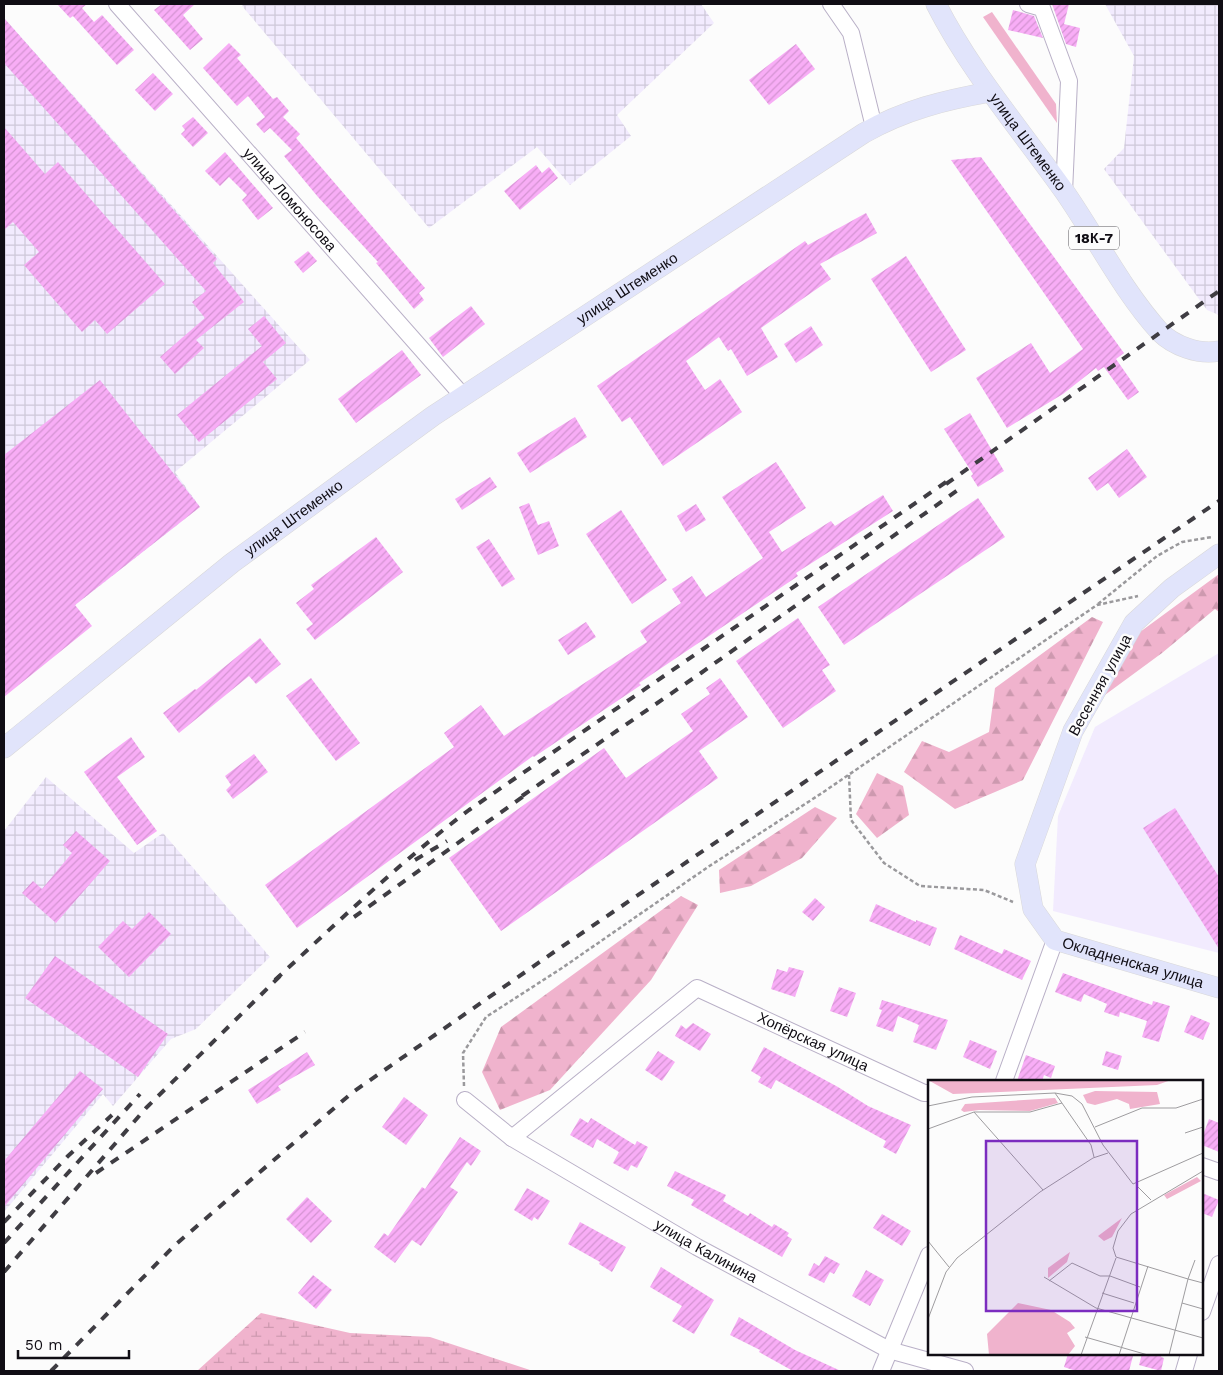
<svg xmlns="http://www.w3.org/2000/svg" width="1223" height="1375" viewBox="0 0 1223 1375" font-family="'Work Sans',sans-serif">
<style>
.built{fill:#f2ebfe}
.industrial{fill:url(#industrial-grid)}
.green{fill:#f0b3cd}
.forest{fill:url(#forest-firs)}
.wetland{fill:url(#wetland-marsh)}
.building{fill:url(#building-hatch)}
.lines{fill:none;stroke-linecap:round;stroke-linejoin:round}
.minor-casing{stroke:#b9b0c7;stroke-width:18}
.major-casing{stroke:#d9d8d9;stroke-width:21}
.path{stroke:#9a999c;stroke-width:2.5;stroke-dasharray:4 2.5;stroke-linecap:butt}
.minor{stroke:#fff;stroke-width:16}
.major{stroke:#e1e4fb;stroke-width:20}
.rail{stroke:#3f3d43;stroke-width:4;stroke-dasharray:9 9;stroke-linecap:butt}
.labels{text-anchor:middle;stroke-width:5;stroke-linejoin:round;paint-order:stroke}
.shield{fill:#fcfcfc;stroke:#57555a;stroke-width:1}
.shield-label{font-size:14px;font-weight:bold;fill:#100d14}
.street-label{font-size:15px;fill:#100d14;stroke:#fcfcfc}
.inset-road{fill:none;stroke:#9e9c9f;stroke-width:1}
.view{fill:#7b2cbf;fill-opacity:0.15;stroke:#7b2cbf;stroke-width:2.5}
.inset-edge{fill:none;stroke:#100d14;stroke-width:2.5}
</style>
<defs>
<pattern id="industrial-grid" width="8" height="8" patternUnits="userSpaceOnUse" patternTransform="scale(1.25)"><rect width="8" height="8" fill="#f2ebfe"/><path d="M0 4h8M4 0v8" fill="none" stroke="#cec8d9"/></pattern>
<pattern id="forest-firs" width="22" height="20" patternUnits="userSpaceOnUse" patternTransform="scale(1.25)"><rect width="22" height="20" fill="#f0b3cd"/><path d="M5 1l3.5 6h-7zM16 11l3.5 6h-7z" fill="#cd99af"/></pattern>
<pattern id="wetland-marsh" width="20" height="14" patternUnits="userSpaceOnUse" patternTransform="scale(1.25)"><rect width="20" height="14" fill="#f0b3cd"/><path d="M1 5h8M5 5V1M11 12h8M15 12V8" fill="none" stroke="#cd99af"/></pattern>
<pattern id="building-hatch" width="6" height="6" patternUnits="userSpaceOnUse" patternTransform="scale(1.25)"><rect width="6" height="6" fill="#f8adf6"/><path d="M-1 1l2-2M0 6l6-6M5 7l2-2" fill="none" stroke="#d494d2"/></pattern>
</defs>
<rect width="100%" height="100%" fill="#fcfcfc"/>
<polygon class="built" points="1219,653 1219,953 1053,911 1058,816 1095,727"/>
<g class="industrial">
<polygon points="244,4 701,4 714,23 617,115 631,136 570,185 537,147 429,228 242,6"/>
<polygon points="1105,4 1219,4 1219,315 1207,310 1104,169 1124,148 1134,56"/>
<polygon points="4,18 310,360 175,472 200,507 4,661"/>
<polygon points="46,777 134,853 163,833 270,957 196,1029 171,1039 113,1106 103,1094 4,1212 4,831"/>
</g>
<polygon class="green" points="992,12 1056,104 1057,123 983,17"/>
<g class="forest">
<polygon points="1219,574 1219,612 1215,609 1162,653 1094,703 1140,632"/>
<polygon points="1092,617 1103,622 1023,780 955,809 904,772 922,741 949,752 989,732 995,688"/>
<polygon points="877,773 903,786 909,815 877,838 856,814"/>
<polygon points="815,807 837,818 802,858 751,886 720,893 719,870"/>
<polygon points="681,896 698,905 651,980 550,1090 500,1110 482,1072 501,1027"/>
</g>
<polygon class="wetland" points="261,1313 350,1333 430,1337 533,1371 197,1371"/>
<g class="building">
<polygon points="57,4 87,4 82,8 94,22 102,15 134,50 117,65 73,16 70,18"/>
<polygon points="162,4 195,4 183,15 203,39 190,50 154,10"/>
<polygon points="1052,4 1069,4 1064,24 1080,28 1076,47 1066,44"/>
<polygon points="1013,10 1034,16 1043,38 1008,30"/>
<polygon points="4,18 217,259 213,263 244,302 196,340 204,348 175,374 160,357 205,318 192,302 206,291 4,63"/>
<polygon points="229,43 241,55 237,58 273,99 277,97 289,111 283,117 300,134 296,138 425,288 419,293 424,300 414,309 376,263 378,262 318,197 284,156 292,150 270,128 264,133 256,124 265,117 248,96 237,106 203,68"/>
<polygon points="796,44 815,69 769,105 749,80"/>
<polygon points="153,73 173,94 155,111 135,90"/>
<polygon points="193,117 208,133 193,147 181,134 185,130 182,126"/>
<polygon points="4,127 45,174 58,162 165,284 107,334 95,320 82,332 24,265 39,252 13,222 4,230"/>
<polygon points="225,152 273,208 258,220 242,200 247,195 229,177 220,186 205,171"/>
<polygon points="981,157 1124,353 1116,359 1139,392 1128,400 1104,367 1098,371 1096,368 1063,394 1007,428 976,378 1031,343 1050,373 1083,349 951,160"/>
<polygon points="536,165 542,173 549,167 558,178 520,210 504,191"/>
<polygon points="866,213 877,233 820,264 831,279 761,328 778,357 747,376 731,349 728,351 719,337 686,361 705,390 720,379 742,412 663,466 630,417 622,422 597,386 805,241 808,245"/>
<polygon points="308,251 317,261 303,273 294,262"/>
<polygon points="906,256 966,350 931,372 871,279"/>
<polygon points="471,306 485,324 443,357 429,338"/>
<polygon points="264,316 286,343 263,362 277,379 199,442 177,415 262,346 248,329"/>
<polygon points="811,326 823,345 796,363 784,344"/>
<polygon points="402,350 421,375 356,423 338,399"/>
<polygon points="100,380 200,507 75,605 92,626 4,697 4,455"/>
<polygon points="970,413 1004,471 978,487 971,476 973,474 944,429"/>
<polygon points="575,417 587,437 530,473 517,453"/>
<polygon points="1127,449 1147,477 1119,498 1108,483 1097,491 1088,478"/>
<polygon points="776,462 806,508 769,532 782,552 831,521 835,526 883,495 893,511 796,573 798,576 639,683 641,685 534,757 533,756 297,928 265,885 454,747 444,733 481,705 504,736 647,642 640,631 681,603 672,589 692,576 706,597 763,558 722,497"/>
<polygon points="490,477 497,487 462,510 455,499"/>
<polygon points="978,498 1005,537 844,645 818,607"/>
<polygon points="529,503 538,525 549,521 559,546 538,555 519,507"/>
<polygon points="696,504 706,520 686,532 677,516"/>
<polygon points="621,510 667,580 632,604 586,534"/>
<polygon points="376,537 403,572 315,640 306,629 313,624 296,603 314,589 311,585"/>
<polygon points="489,539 515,579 502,587 476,547"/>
<polygon points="798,618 830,665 822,670 836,691 783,728 736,661"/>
<polygon points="586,622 596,637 568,655 558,640"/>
<polygon points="260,638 281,664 256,684 249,676 179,733 163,713 195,689 196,690"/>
<polygon points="311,678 360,743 336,761 286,696"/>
<polygon points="720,678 748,717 699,751 718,778 501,931 449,858 604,748 626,778 693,731 681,714 710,694 706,688"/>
<polygon points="131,737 145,757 117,777 157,831 137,845 84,772"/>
<polygon points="254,754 268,772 233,799 226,790 231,785 225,776"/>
<polygon points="1175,808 1219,877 1219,949 1143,828"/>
<polygon points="76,831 110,861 56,923 22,893 33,881 42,889 72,853 63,845"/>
<polygon points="815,898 825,907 813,921 802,912"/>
<polygon points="876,904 916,922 916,920 937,928 930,946 869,921"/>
<polygon points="149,912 171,934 129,977 98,947 123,921 132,929"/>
<polygon points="960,935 1002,954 1004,949 1031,961 1022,980 954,949"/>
<polygon points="55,956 168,1034 138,1077 25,998"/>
<polygon points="789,967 804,971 795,997 771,989 777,969 787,972"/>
<polygon points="1063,973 1152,1005 1153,1001 1170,1006 1159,1042 1142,1037 1147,1021 1120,1012 1119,1017 1104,1012 1107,1004 1084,994 1081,1002 1055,992"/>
<polygon points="839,987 856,993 847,1017 830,1011"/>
<polygon points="882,1000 948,1020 936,1050 913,1042 919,1025 898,1016 893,1032 876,1026 882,1010 879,1009"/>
<polygon points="1191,1015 1210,1023 1203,1040 1184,1032"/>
<polygon points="693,1023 711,1034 700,1051 675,1036 681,1025 686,1029"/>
<polygon points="970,1040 997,1051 990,1069 963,1057"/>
<polygon points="764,1047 838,1087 868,1106 911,1125 896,1154 883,1147 886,1141 776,1080 771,1089 758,1082 761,1077 751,1071"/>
<polygon points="658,1051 675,1062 662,1081 645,1070"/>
<polygon points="1106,1051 1122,1056 1118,1070 1102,1065"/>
<polygon points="307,1052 315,1065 278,1086 281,1090 257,1104 248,1090"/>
<polygon points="1026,1055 1055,1066 1051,1078 1044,1075 1042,1081 1017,1081"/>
<polygon points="80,1071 103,1089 4,1207 4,1161"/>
<polygon points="404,1097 428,1115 406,1145 382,1127"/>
<polygon points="580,1118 588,1123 591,1118 635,1145 637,1141 648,1147 637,1168 631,1165 628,1171 613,1163 619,1152 597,1139 593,1148 570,1135"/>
<polygon points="1209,1119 1219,1123 1219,1152 1202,1145 1202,1138"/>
<polygon points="460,1137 481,1151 471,1166 467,1162 450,1187 458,1192 421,1246 412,1240 395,1263 374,1247 384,1233 388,1236 422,1187 425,1189"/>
<polygon points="675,1171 726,1195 723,1201 748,1216 750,1213 772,1227 774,1224 789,1233 787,1236 792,1239 782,1257 691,1205 694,1200 667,1186"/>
<polygon points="527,1188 550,1201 538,1220 534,1217 532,1221 514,1210"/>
<polygon points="1202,1193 1219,1200 1212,1217 1202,1213"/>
<polygon points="307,1197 332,1221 311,1243 286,1219"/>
<polygon points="882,1214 911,1231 902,1246 873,1228"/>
<polygon points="580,1222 626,1247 612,1272 599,1264 600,1262 568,1244"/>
<polygon points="825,1256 840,1264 834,1274 830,1272 824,1283 808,1275 814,1263 819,1266"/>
<polygon points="661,1267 714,1300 694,1334 672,1321 682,1306 650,1287"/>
<polygon points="866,1270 884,1280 870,1306 852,1296"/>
<polygon points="313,1275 332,1290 316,1309 298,1293"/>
<polygon points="739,1317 795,1350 841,1371 793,1371 759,1352 760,1350 730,1335"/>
<polygon points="1068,1354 1124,1354 1133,1356 1129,1371 1076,1371 1064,1367"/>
<polygon points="1142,1354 1162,1354 1161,1357 1164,1358 1161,1371 1139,1365"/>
</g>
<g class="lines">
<g class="minor-casing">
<g id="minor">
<path id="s1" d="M117 4 463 396"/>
<polyline points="831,4 851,33 874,127"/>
<polyline points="1028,4 1042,8 1069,81 1064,192"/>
<polyline points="1004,1081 1055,940"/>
<path id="s2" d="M465 1100 512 1138 697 1247 889 1350 965 1371"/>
<path id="s3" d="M512 1138 697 988 924 1093H929"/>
<polyline points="1202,1166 1219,1172"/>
<polyline points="1202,1312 1219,1264"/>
<polyline points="881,1371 929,1255"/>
<polyline points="1184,1371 1189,1354"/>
</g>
</g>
<g class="major-casing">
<g id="major">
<path id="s4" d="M936 4C970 71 1020 129 1064 191 1096 237 1122 290 1160 332 1174 346 1199 355 1219 351"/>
<path id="s5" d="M1219 554 1172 588 1134 623 1073 731 1025 864 1033 909 1055 940 1219 988"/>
<path id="s6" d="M4 748 232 563 433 416 864 133C904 110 945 100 990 92"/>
</g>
</g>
<g class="path">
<polyline points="1098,604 1157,556 1182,542 1212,537"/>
<polyline points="849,775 851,820 884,863 920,886 984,890 1013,902"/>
<polyline points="464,1086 463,1053 486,1017 562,968 708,867 822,793 1097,605 1138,596"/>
</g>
<use href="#minor" class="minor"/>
<use href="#major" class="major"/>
<g class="rail">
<polyline points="946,484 1219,291"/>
<polyline points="522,796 701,673 962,487"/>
<polyline points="415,860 447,841"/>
<polyline points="354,917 528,793"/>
<path d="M275 980C338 922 400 862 469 810L949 480"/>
<polyline points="96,1173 305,1032"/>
<polyline points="4,1222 68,1156 112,1115"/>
<polyline points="4,1243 140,1094"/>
<polyline points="4,1272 146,1108 280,976"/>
<polyline points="51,1371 175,1245 353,1092 554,952 1219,501"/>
</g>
</g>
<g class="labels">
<rect class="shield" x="1069" y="226.5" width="50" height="23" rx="4"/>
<g class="shield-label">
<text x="1094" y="243">18К-7</text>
</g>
<g class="street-label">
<text dy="5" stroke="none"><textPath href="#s4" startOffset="166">улица Штеменко</textPath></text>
<text dy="5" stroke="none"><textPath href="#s1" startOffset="261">улица Ломоносова</textPath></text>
<text dy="5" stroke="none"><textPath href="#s6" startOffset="775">улица Штеменко</textPath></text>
<text dy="5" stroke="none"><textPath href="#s6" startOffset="370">улица Штеменко</textPath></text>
<text transform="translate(1100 685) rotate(-61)" y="5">Весенняя улица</text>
<text dy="5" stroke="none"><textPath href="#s5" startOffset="540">Окладненская улица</textPath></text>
<text dy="5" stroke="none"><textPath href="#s3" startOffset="366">Хопёрская улица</textPath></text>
<text dy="5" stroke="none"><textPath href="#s2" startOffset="285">улица Калинина</textPath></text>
</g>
</g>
<g transform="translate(928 1080)">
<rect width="275" height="275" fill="#fcfcfc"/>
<path d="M0 0H243L229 5 25 14ZM167 11 229 12 232 24 202 29 201 24 189 19 167 25 159 23 155 15ZM127 18 130 23 102 31 51 30 36 32 33 30 37 24ZM269 97 273 101 239 119 236 115ZM194 138 184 157 176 161 170 156ZM142 172 139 182 120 198V188Z" fill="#f0b3cd"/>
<path d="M90 223 123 230 142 242 147 248 139 253 147 266 140 275H61L59 254Z" fill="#f0b3cd"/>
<path class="inset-road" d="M127 13 163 65 166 77M0 26 44 17 127 13 144 16 154 24 175 65 205 104 275 73M46 32 115 110M167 47 214 28H248L275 19M0 49 46 32H102L134 23M257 53 275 47M208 105 223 120M0 161 21 187M267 180 260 199 275 203M116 197 168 228 275 258M121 201 144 183 172 196H182L212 207M174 213 206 223M254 223 275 229M0 239 18 192 29 178 112 112 165 78 180 73M157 257 220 275M153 275 188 178M191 275 220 186M241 275 260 199 188 177 185 168 190 151 203 134 275 91"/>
<path class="view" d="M58 61H209V231H58Z"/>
<rect width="275" height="275" class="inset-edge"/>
</g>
<rect width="1223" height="1375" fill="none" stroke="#100d14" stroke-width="10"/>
<path d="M18 1350v8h111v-8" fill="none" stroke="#100d14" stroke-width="2.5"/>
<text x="25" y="1350" font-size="15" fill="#100d14" stroke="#fcfcfc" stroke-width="4" paint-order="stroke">50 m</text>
</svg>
